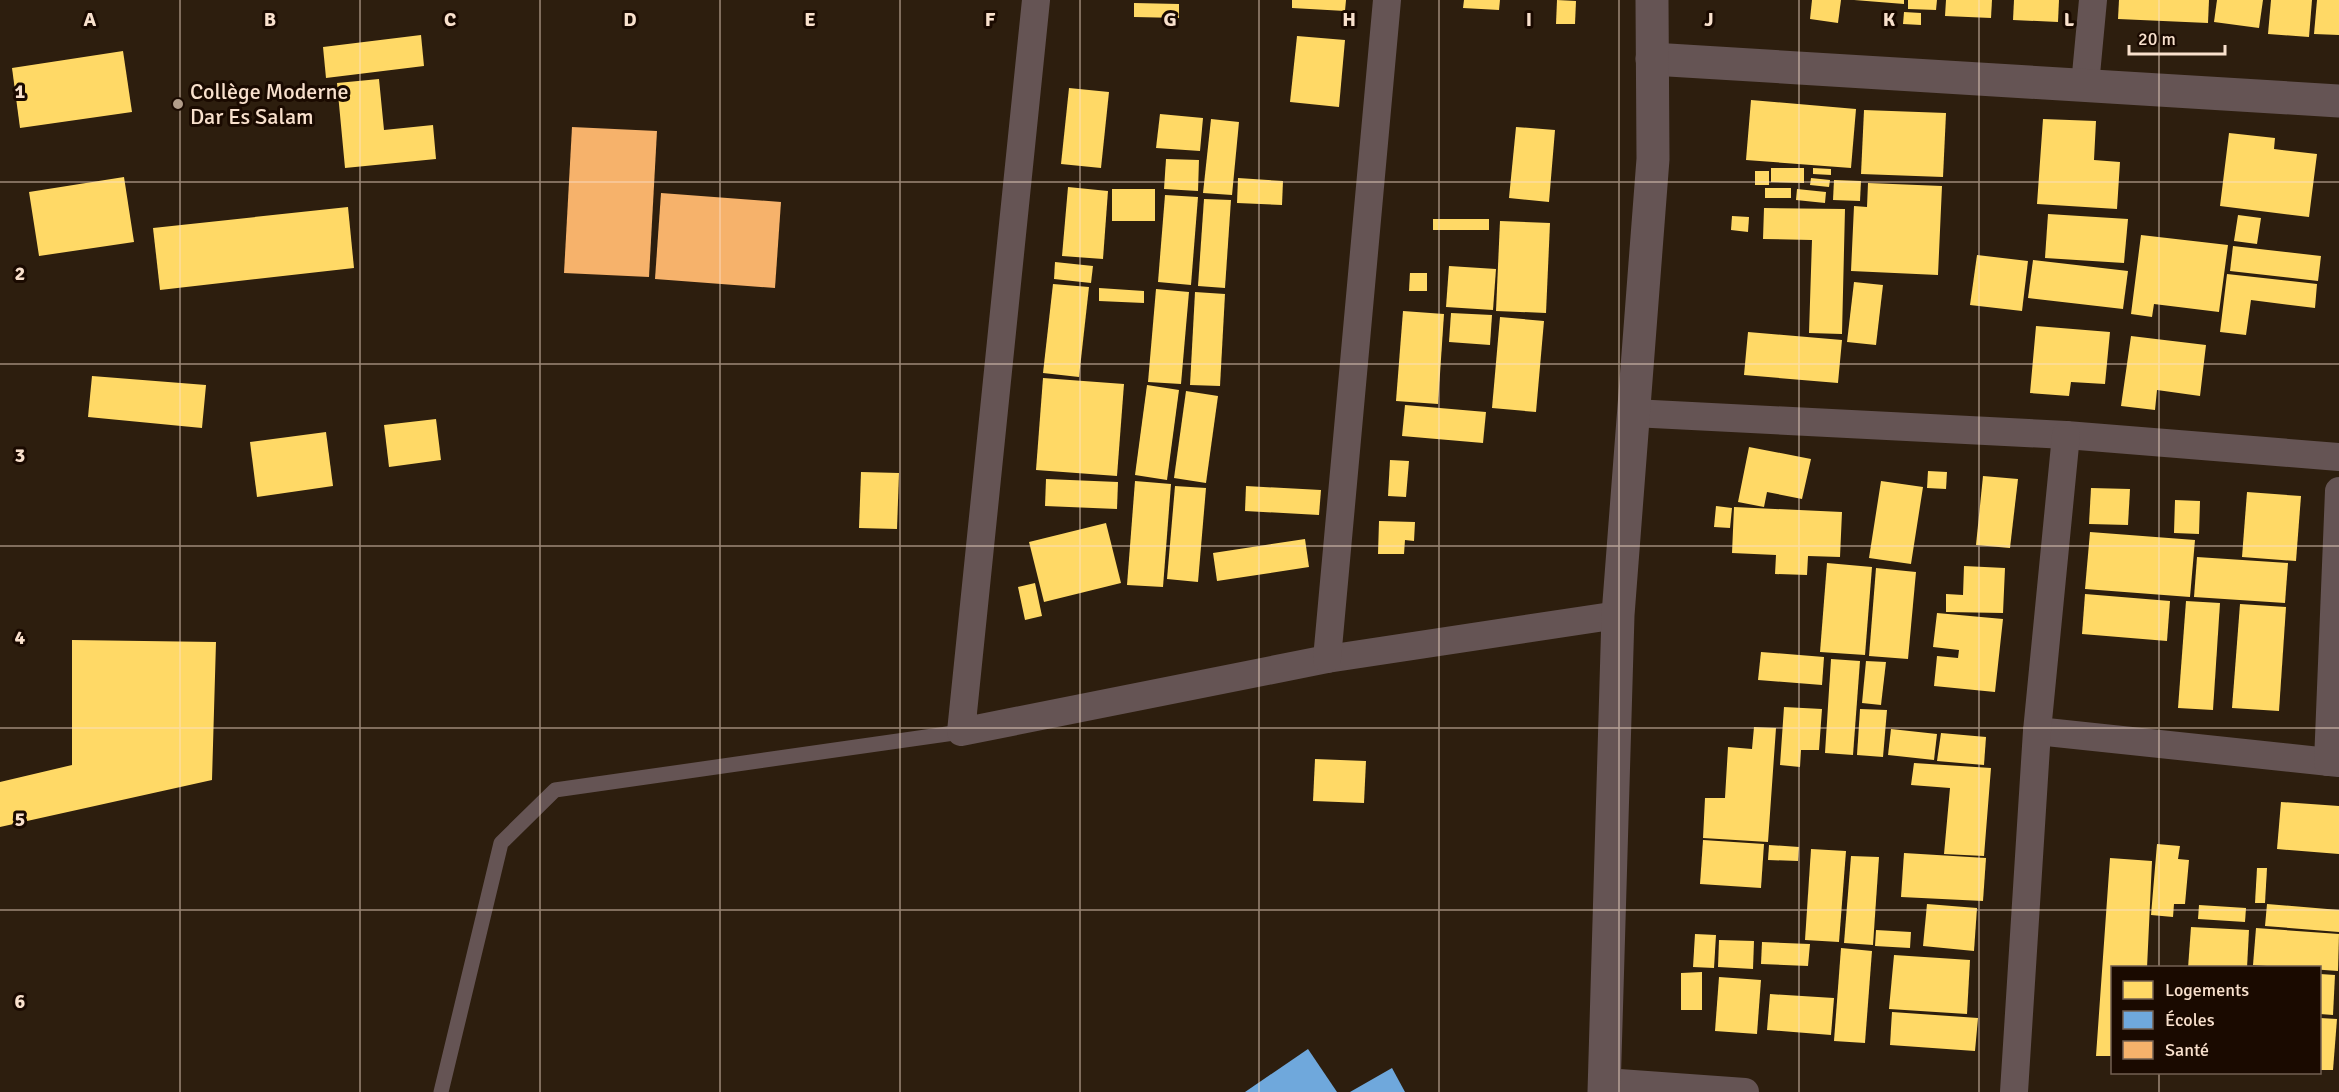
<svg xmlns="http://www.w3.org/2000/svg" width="2339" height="1092" viewBox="0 0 2339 1092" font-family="Signika,sans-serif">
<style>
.homes{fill:#ffd966}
.schools{fill:#6fa8dc}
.health{fill:#f6b26b}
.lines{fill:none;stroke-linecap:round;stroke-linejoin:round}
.service{stroke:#655454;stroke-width:15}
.minor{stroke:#655454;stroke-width:28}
.tertiary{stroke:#655454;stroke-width:33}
.grid{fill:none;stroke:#f9e1cd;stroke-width:1.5;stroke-opacity:0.55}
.poi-dot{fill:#b29d8a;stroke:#1a0a00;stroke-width:2}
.labels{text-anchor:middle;stroke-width:6;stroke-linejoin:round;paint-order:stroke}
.poi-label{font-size:22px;fill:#f9e1cd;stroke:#1a0a00;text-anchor:start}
.grid-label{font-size:20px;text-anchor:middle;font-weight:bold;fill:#f9e1cd;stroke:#1a0a00;stroke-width:6;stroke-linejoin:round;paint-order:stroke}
</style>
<rect width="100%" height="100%" fill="#2d1e0e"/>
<g class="homes">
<polygon points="1292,0 1346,0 1345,11 1292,8"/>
<polygon points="1464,0 1500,0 1499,10 1463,8"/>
<polygon points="1557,0 1576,1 1575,24 1556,24"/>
<polygon points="1812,0 1841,0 1838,23 1810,19"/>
<polygon points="1854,0 1904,0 1904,4"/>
<polygon points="1908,0 1937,0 1936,10 1908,9"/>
<polygon points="1946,0 1992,0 1991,18 1945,16"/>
<polygon points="2014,0 2059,0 2058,22 2013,20"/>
<polygon points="2119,0 2209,0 2208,23 2118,19"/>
<polygon points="2217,0 2263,0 2259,28 2214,22"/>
<polygon points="2271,0 2312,0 2309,37 2268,34"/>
<polygon points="2317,0 2339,0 2339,35 2314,34"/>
<polygon points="1134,3 1179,4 1179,18 1134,17"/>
<polygon points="1904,12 1921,13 1921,25 1903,24"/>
<polygon points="421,35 424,66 326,78 323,47"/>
<polygon points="1297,36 1345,40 1339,107 1290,102"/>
<polygon points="123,51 132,112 20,128 12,68"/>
<polygon points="379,79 384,130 433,125 436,159 345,168 337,83"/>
<polygon points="1069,88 1109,92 1101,168 1061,164"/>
<polygon points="1751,100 1856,109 1851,168 1746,160"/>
<polygon points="1864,110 1946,113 1943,177 1861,174"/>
<polygon points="1160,114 1203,118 1200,151 1156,148"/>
<polygon points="1211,119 1239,122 1232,195 1203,193"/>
<polygon points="2043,119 2096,121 2094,160 2120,162 2117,209 2037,204"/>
<polygon points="1516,127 1555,130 1549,202 1509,198"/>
<polygon points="2229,133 2275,138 2274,149 2317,154 2309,217 2220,206"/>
<polygon points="1166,159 1199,160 1198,191 1164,189"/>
<polygon points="1771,168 1804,168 1804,183 1771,182"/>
<polygon points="1813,168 1831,169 1831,175 1813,174"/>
<rect x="1755" y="171" width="14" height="14"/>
<polygon points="124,177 134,242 39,256 29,192"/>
<polygon points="1238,178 1283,181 1282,205 1237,203"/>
<polygon points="1811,178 1830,180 1829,187 1810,185"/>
<polygon points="1834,180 1861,181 1860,201 1833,200"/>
<polygon points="1868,183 1942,186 1938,275 1851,271 1854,206 1867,207"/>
<polygon points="1068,187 1108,191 1103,259 1062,256"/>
<rect x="1765" y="188" width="26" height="10"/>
<rect x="1112" y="189" width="43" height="32"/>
<polygon points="1797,189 1826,192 1825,203 1796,200"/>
<polygon points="1165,195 1198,197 1191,285 1158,282"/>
<polygon points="1204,199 1231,200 1225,288 1198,286"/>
<polygon points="348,207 354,268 160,290 153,228"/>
<polygon points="1764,208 1845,209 1842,334 1809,333 1812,240 1763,239"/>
<polygon points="2048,214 2128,219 2124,263 2045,258"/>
<polygon points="2238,215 2261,218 2257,244 2234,241"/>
<polygon points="1732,216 1749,217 1748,232 1731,230"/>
<rect x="1433" y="219" width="56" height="11"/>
<polygon points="1500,221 1550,223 1546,313 1496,311"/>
<polygon points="2141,235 2228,245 2219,312 2154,304 2152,317 2131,314"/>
<polygon points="2233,246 2321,256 2318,281 2230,271"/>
<polygon points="1977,255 2028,261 2022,311 1970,305"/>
<polygon points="2033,260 2128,271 2123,309 2028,298"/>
<polygon points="1055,262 1093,266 1091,283 1054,279"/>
<polygon points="1449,266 1496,269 1493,310 1446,307"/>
<polygon points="1410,273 1427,273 1427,291 1409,291"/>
<polygon points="2227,274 2317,284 2315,308 2251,300 2246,335 2220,332"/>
<polygon points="1854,282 1883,285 1876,345 1847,342"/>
<polygon points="1053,284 1089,287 1079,377 1043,373"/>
<polygon points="1099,288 1144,291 1144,303 1099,301"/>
<polygon points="1156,289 1189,292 1181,384 1148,382"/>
<polygon points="1195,292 1225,294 1220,386 1190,385"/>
<polygon points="1403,311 1444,314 1438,404 1396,401"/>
<polygon points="1451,313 1492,315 1490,345 1449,342"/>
<polygon points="1500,317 1544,321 1536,412 1492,408"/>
<polygon points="2036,326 2110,332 2105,384 2071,382 2069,396 2030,393"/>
<polygon points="1748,332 1842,340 1838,383 1744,375"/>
<polygon points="2131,336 2206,345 2200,396 2157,390 2155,410 2121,406"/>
<polygon points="92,376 206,385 202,428 88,417"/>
<polygon points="1043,378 1124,384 1117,476 1036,470"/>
<polygon points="1147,385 1179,390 1167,480 1135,475"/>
<polygon points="1186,391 1218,396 1206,483 1174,478"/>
<polygon points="1405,405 1486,412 1483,443 1402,436"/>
<polygon points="436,419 441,460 389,467 384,425"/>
<polygon points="326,432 333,486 257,497 250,442"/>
<polygon points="1749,447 1811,459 1802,499 1767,492 1764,507 1738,502"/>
<polygon points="1390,460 1409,461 1406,497 1388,496"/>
<polygon points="1928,471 1947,472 1946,489 1927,488"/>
<polygon points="861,472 899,473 897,529 859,528"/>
<polygon points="1983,476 2018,479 2010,548 1976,545"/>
<polygon points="1046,479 1118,482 1117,509 1045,506"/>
<polygon points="1135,481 1171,484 1163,587 1127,585"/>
<polygon points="1881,481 1923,487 1911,564 1869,558"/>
<polygon points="1175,486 1206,488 1198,582 1167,579"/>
<polygon points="1246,486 1321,490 1319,515 1245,511"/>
<polygon points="2091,488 2130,489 2128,525 2089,524"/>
<polygon points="2247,492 2301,496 2296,561 2242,557"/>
<polygon points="2175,500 2200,501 2199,534 2174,533"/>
<polygon points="1716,506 1732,508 1730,528 1714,527"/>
<polygon points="1734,507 1842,512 1840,557 1808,556 1807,575 1775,574 1776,555 1732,553"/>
<polygon points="1379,521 1415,522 1414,541 1405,540 1404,554 1378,554"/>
<polygon points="1106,523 1121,583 1044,602 1029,542"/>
<polygon points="2090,532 2195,540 2190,597 2085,589"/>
<polygon points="1305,539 1309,567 1217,581 1213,553"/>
<polygon points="2197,557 2288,563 2285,603 2194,597"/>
<polygon points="1827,563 1872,567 1865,655 1820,652"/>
<polygon points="1964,566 2005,568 2003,613 1946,612 1946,594 1963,595"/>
<polygon points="1876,568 1916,572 1908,659 1869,656"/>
<polygon points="1035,583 1042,616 1025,620 1018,587"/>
<polygon points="2085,594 2170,601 2167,641 2082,634"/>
<polygon points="2186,601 2220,603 2213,710 2178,708"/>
<polygon points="2240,604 2286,607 2279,711 2232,708"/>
<polygon points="1937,613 2003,619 1995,692 1934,686 1937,656 1958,658 1959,650 1933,647"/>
<polygon points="72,640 216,642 212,780 0,827 0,782 72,765"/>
<polygon points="1761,652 1824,657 1822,685 1758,680"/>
<polygon points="1831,659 1860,661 1853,755 1825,753"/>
<polygon points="1866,661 1886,662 1881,705 1862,703"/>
<polygon points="1784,707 1822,709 1819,750 1801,750 1800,767 1780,765"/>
<polygon points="1860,709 1887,710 1883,757 1857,755"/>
<polygon points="1754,727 1776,728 1768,842 1703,838 1705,798 1725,798 1728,747 1752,749"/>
<polygon points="1891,729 1937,734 1934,760 1888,755"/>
<polygon points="1941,733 1986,737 1984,765 1937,761"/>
<polygon points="1315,759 1366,761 1364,803 1313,801"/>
<polygon points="1914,763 1991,768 1984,856 1944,854 1950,788 1911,785"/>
<polygon points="2281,802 2339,806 2339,854 2277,849"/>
<polygon points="1703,840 1764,844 1761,888 1700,884"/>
<polygon points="2157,844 2180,846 2178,859 2189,860 2185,904 2174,904 2173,917 2151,915"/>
<polygon points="1769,845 1799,847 1798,861 1768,860"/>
<polygon points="1811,849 1846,851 1839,942 1805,940"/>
<polygon points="1904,853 1986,858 1983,901 1901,897"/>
<polygon points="1851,856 1879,857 1873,945 1844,943"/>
<polygon points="2110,858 2152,861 2147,968 2112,968 2112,1056 2096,1056"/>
<polygon points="2257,868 2267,868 2265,903 2255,903"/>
<polygon points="1927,904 1977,908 1974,951 1923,946"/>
<polygon points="2267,904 2339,910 2339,932 2265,926"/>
<polygon points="2199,905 2246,908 2245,922 2198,919"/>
<polygon points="2191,927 2249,930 2247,968 2188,968"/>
<polygon points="2256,928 2339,934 2338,971 2253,965"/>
<polygon points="1876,930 1911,932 1910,948 1875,946"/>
<polygon points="1695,934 1716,935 1714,968 1693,967"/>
<polygon points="1719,940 1754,941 1753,969 1718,967"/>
<polygon points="1762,942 1810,944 1808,966 1761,964"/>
<polygon points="1841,948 1872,951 1865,1043 1834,1041"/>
<polygon points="1894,955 1970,960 1967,1014 1889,1009"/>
<polygon points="1702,972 1702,1010 1681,1010 1681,973"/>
<polygon points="2320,974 2335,975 2333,1015 2320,1014"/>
<polygon points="1719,977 1761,980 1757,1034 1715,1031"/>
<polygon points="1770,994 1834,998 1831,1035 1767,1030"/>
<polygon points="1892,1012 1978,1018 1975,1051 1890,1045"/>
<polygon points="2320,1018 2337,1019 2333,1070 2320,1070"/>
</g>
<g class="schools">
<polygon points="1308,1049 1337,1092 1245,1092"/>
<polygon points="1392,1068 1405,1092 1350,1092"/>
</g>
<g class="health">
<polygon points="572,127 657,131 649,277 564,273"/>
<polygon points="661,193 781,202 775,288 655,279"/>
</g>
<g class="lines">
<polyline class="service" points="441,1092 501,843 555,790 961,732"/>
<g class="minor">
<polyline points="1036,0 961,732 1327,659 1618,615"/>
<polyline points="2085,85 2093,0"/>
<polyline points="1633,413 2066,435 2339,457"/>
<polyline points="1327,659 1387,0"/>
<polyline points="2037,731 2339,763"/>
<polyline points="2328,762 2339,491"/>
<polyline points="1605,1082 1745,1092"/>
<polyline points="2014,1092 2037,731 2066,435"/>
</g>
<g class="tertiary">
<polyline points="1652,59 2339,101"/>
<polyline points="1604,1092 1618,615 1653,159 1652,0"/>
</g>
</g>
<path class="grid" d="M180 0V1092M360 0V1092M540 0V1092M720 0V1092M900 0V1092M1080 0V1092M1259 0V1092M1439 0V1092M1619 0V1092M1799 0V1092M1979 0V1092M2159 0V968M0 182H2339M0 364H2339M0 546H2339M0 728H2339M0 910H2339M2159 1072V1092"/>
<circle class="poi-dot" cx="178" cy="104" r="6"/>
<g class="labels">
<g class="poi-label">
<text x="190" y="99">Collège Moderne<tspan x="190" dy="25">Dar Es Salam</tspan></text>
</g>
</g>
<g class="grid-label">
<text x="90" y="26">A</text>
<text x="270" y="26">B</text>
<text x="450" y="26">C</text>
<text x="630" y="26">D</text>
<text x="810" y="26">E</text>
<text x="990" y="26">F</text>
<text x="1170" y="26">G</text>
<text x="1349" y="26">H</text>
<text x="1529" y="26">I</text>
<text x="1709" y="26">J</text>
<text x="1889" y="26">K</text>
<text x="2069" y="26">L</text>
<text x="20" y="98">1</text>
<text x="20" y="280">2</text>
<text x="20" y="462">3</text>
<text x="20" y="644">4</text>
<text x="20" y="826">5</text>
<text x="20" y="1008">6</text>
</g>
<rect x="2111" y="966" width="210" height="108" fill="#1a0a00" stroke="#736052" stroke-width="1.5"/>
<rect x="2123" y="981" width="30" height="18" fill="#ffd966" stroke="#736052" stroke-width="1.5"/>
<text x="2165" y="996" font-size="18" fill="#f9e1cd">Logements</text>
<rect x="2123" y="1011" width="30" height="18" fill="#6fa8dc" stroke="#736052" stroke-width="1.5"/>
<text x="2165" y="1026" font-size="18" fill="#f9e1cd">Écoles</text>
<rect x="2123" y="1041" width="30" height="18" fill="#f6b26b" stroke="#736052" stroke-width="1.5"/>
<text x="2165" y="1056" font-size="18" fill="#f9e1cd">Santé</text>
<path d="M2129 45v9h96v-9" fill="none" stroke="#f9e1cd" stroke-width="3"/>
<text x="2138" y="45" font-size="18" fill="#f9e1cd" stroke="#1a0a00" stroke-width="4.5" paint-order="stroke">20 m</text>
</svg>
